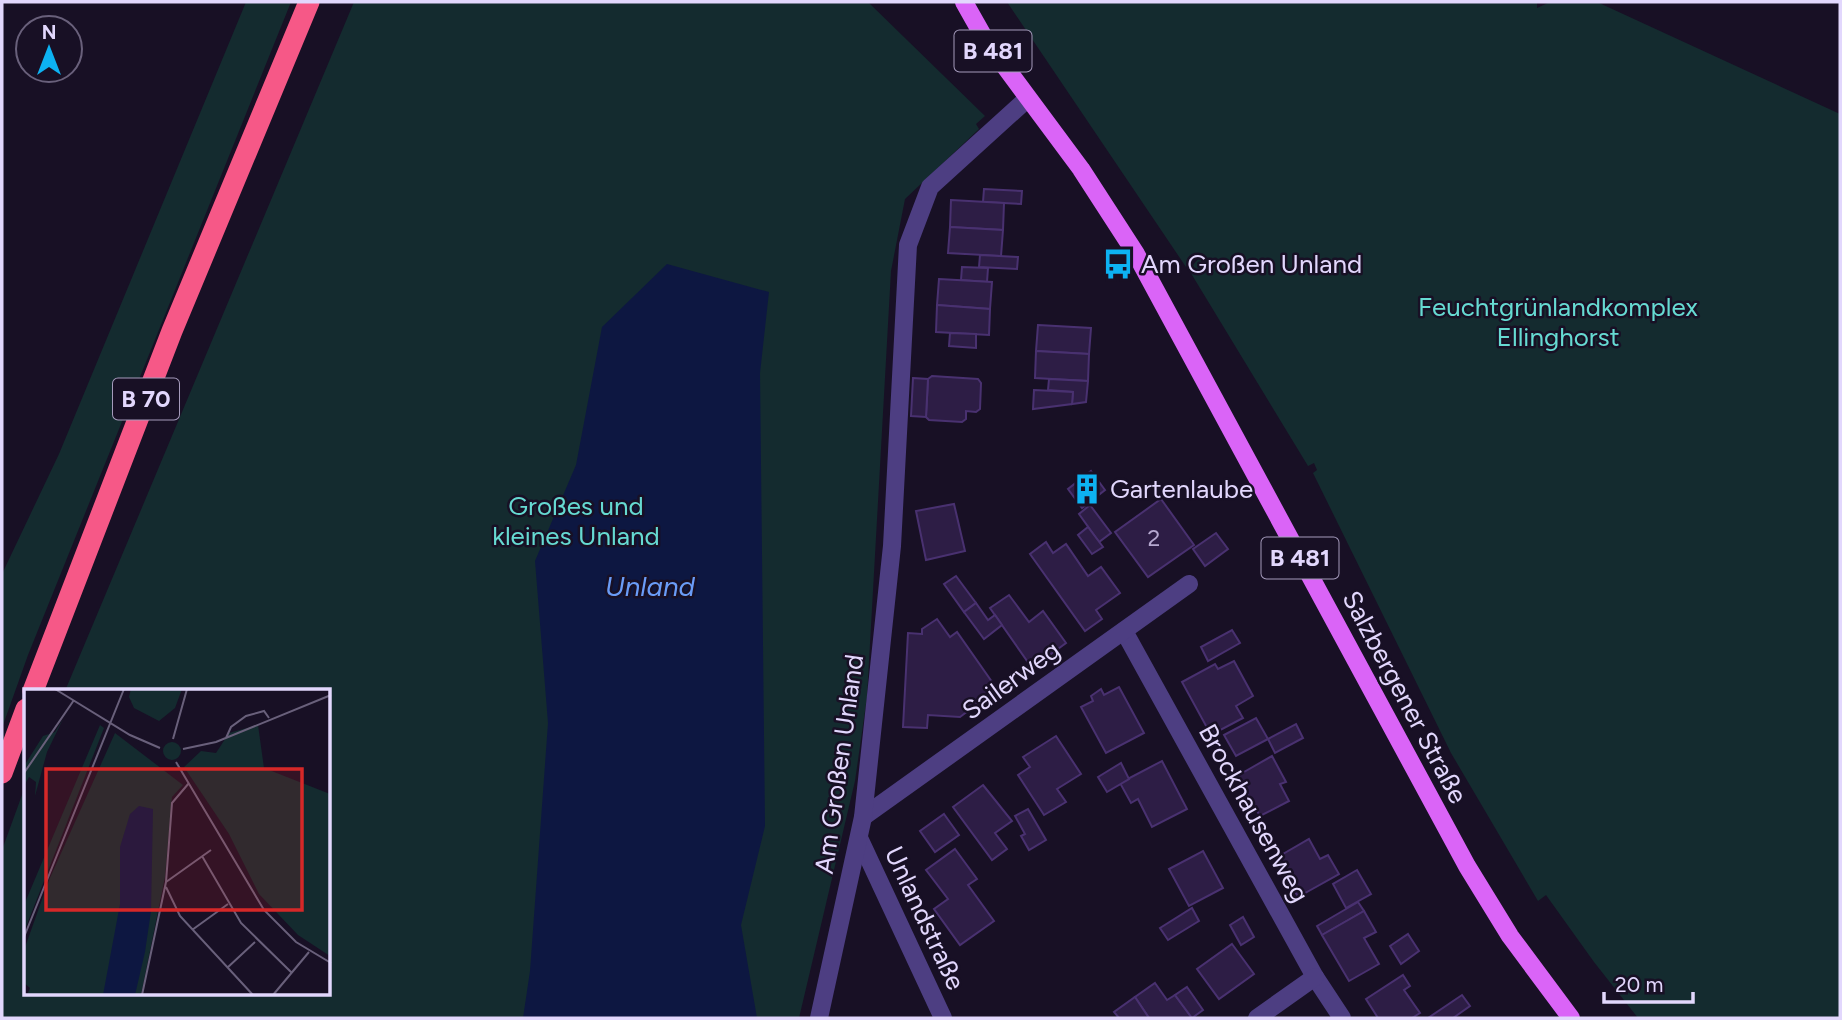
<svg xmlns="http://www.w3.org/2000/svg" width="1842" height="1020" viewBox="0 0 1842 1020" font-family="Figtree,sans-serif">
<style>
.green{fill:#142b2f}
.water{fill:#0d1741}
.building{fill:#2d1d45;stroke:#493170;stroke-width:2}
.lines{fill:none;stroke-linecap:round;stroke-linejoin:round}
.street{stroke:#4d3e82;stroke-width:18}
.primary{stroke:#da64f7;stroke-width:18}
.highway{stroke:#f65887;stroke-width:21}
.labels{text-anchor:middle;stroke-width:5;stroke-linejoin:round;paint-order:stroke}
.number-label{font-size:23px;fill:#b5a8cf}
.shield{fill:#181025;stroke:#a59bbc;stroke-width:2}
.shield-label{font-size:24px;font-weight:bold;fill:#e2d7fd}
.poi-label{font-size:26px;fill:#e2d7fd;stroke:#181025;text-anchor:start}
.park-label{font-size:26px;fill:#66dad2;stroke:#181025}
.street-label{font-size:26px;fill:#e2d7fd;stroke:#181025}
.water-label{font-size:28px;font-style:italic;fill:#6a9cf7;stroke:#181025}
.inset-road{fill:none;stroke:#69607b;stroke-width:2}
.view{fill:#d62828;fill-opacity:0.15;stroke:#d62828;stroke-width:3.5}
.inset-edge{fill:none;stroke:#e2d7fd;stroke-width:3.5}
</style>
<rect width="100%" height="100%" fill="#181025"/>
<g class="green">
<polygon points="246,2 291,2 28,655 2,728 2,574 59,454"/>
<polygon points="354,2 868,2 985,116 976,124 979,129 905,199 891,271 867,697 855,781 799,1018 2,1018 2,850 26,784 26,994 329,994 329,691 65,691"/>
<polygon points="1007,2 1537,2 1537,8 1550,2 1597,2 1840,114 1840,1018 1638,1018 1594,962 1546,895 1538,901 1451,753 1313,473 1317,470 1314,463 1308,466 1189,270 1198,259 1195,256 1186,267"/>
</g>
<polygon class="water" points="667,264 769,292 760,373 765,826 741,925 757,1018 523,1018 530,971 548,723 535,561 576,465 602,327"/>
<g class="building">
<polygon points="984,189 1022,191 1021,204 983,202"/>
<polygon points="951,200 1004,203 1003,230 950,227"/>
<polygon points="950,227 1003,230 1001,256 948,253"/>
<polygon points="980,255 1018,257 1017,269 979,267"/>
<polygon points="962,267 988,268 987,282 961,280"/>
<polygon points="939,279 992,282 990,309 937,305"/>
<polygon points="937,305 990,309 989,335 936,332"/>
<polygon points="1038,325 1091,328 1089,354 1036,351"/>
<polygon points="950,333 976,334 976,348 949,346"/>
<polygon points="1036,351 1089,354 1088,381 1035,378"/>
<polygon points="932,376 978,379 981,383 980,409 976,412 966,411 966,419 962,422 929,420 926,417 928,379"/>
<polygon points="913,378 928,379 926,417 911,416"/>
<polygon points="1049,379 1088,381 1086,402 1072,404 1073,392 1048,390"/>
<polygon points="1034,390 1073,392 1072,404 1033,409"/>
<polygon points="1091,471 1105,490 1082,508 1068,489"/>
<polygon points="1161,499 1194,545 1148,577 1115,532"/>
<polygon points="954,504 965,551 926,560 916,511"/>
<polygon points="1090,505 1111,533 1099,542 1079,514"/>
<polygon points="1088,527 1103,547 1092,554 1078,535"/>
<polygon points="1216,533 1228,549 1205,566 1193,549"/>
<polygon points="1046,542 1053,553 1066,544 1088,576 1101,567 1120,593 1096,610 1102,619 1085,631 1030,554"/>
<polygon points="956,576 976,603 964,612 944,584"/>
<polygon points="1009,595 1029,622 1043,611 1066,643 1032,668 990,608"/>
<polygon points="976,603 988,620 995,615 1002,625 984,639 964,612"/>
<polygon points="937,619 950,637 957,632 997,689 960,717 928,715 927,728 903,727 908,633 922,634 922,629"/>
<polygon points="1232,630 1240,643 1208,661 1201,647"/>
<polygon points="1234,661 1253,696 1236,706 1243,718 1211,735 1182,682 1215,664 1218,669"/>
<polygon points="1119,687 1144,733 1106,753 1081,707 1093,701 1091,696 1101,689 1104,695"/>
<polygon points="1256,718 1268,739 1236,756 1224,735"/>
<polygon points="1296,724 1303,738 1275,753 1268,739"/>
<polygon points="1056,736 1081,774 1057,789 1066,802 1044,815 1018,775 1030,767 1023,757"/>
<polygon points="1272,756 1286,782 1280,784 1289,801 1260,816 1237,776"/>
<polygon points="1162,761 1187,809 1152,827 1138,799 1131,803 1120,783"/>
<polygon points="1121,763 1129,779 1107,792 1098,777"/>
<polygon points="983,785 1012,821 995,833 1007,849 992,860 953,807"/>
<polygon points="1028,809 1046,840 1029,850 1021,836 1025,834 1015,816"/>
<polygon points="944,814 959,835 935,852 920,831"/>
<polygon points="1309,839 1320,859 1328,855 1339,874 1298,897 1276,858"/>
<polygon points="955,849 977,879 968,885 994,921 960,945 934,909 948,899 926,870"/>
<polygon points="1203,851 1223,888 1189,906 1169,869"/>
<polygon points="1357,870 1371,894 1346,908 1333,884"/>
<polygon points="1358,902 1364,911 1322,935 1317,926"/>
<polygon points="1192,908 1199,921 1168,940 1160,928"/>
<polygon points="1364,911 1376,932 1364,938 1379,964 1349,981 1322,935"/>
<polygon points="1243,917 1254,937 1241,945 1230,925"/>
<polygon points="1408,934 1419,951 1401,964 1390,946"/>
<polygon points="1232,944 1254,974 1219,999 1197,969"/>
<polygon points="1403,975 1410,986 1404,990 1420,1013 1412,1018 1378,1018 1366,999"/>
<polygon points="1155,983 1167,1000 1175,995 1192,1018 1149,1018 1135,997"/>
<polygon points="1187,987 1203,1010 1192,1018 1175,995"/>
<polygon points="1462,995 1470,1006 1453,1018 1428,1018"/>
<polygon points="1135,997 1149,1018 1119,1018 1114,1012"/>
</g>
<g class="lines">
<g class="street">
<polyline points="1124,631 1315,977 1342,1018"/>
<polyline points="863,817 1189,584"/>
<polyline points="860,840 943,1018"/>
<polyline points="819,1018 863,817 892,546 908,245 930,187 1027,99"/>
<polyline points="1257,1018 1315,977"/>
</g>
<polyline class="primary" points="964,2 986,41 1081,169 1136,254 1467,866 1510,936 1571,1018"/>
<g class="highway">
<polyline points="33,691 172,331 309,2"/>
<polyline points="2,773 26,709"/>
</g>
</g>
<defs>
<g id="bus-bare" transform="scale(2.415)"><path d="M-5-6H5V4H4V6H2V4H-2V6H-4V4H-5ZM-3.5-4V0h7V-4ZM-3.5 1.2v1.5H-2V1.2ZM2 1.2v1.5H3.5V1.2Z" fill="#0db2f2" stroke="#181025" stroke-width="2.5" paint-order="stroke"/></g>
<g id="building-bare" transform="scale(2.415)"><path d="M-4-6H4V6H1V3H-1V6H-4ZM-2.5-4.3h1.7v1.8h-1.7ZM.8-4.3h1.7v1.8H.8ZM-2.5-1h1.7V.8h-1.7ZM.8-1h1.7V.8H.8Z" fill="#0db2f2" stroke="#181025" stroke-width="2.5" paint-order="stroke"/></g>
</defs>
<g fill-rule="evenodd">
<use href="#bus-bare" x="1118" y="264"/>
<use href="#building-bare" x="1087" y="489"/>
</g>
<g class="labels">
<g class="number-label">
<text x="1154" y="546">2</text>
</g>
<g class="shield">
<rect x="954.5" y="30.5" width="77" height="41" rx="5"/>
<rect x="113" y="378.5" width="66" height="41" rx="5"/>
<rect x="1261.5" y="537.5" width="77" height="41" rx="5"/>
</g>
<g class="shield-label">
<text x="993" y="59">B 481</text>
<text x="146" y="407">B 70</text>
<text x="1300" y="566">B 481</text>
</g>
<g class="poi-label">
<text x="1141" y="273">Am Großen Unland</text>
<text x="1110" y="498">Gartenlaube</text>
</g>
<g class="park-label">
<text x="1558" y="316">Feuchtgrünlandkomplex<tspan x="1558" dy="30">Ellinghorst</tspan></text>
<text x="576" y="515">Großes und<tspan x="576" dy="30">kleines Unland</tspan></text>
</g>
<g class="street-label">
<text transform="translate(1011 680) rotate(-36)" y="9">Sailerweg</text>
<text transform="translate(1405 697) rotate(62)" y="9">Salzbergener Straße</text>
<text transform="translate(839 764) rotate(-82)" y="9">Am Großen Unland</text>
<text transform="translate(1254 813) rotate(61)" y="9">Brockhausenweg</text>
<text transform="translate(925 918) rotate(65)" y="9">Unlandstraße</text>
</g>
<g class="water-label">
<text x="650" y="596">Unland</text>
</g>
</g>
<g transform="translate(24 689)">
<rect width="306" height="306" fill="#181025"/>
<path d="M107 0H158L151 19 135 32 110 19 105 8ZM39 30 23 63 11 107 12 93 5 88 0 97V77L19 47 31 43ZM76 36 80 39 0 243V216ZM234 36 240 79 306 105V267L274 246 235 205 205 145 160 78 177 62 192 64 205 44ZM91 44 159 96 148 108 141 188 117 306H3L6 299 0 294V261L25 191ZM139 62a9 9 0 1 1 18 0a9 9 0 1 1-18 0Z" fill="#142b2f"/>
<path d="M115 117 129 120 127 222 121 263 111 306H79L96 215V158L106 125Z" fill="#0d1741"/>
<path class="inset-road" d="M31 0 106 46 136 59M202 49 207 38 222 27 240 22 245 29M149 50 163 0M159 60 192 53 307 6M152 73 240 221 272 253 307 274M0 84 50 11M178 167 217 234 268 284M142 193 187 161M142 198 156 227 229 306M168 241 204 215M0 248 100 0M203 279 231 253M118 306 142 193 148 114 165 94M249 306 285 263"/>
<path class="view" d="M22 80H278V221H22Z"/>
<rect width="306" height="306" class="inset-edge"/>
</g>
<rect width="1842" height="1020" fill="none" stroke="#e2d7fd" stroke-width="7"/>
<g transform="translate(49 49)"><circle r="33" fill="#181025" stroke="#69607b" stroke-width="2"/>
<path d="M0-5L12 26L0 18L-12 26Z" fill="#0db2f2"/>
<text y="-10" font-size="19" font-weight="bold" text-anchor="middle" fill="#e2d7fd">N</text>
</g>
<path d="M1604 992v10h89v-10" fill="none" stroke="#e2d7fd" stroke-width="3.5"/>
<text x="1615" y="992" font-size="21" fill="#e2d7fd" stroke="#181025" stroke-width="5" paint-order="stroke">20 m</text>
</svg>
